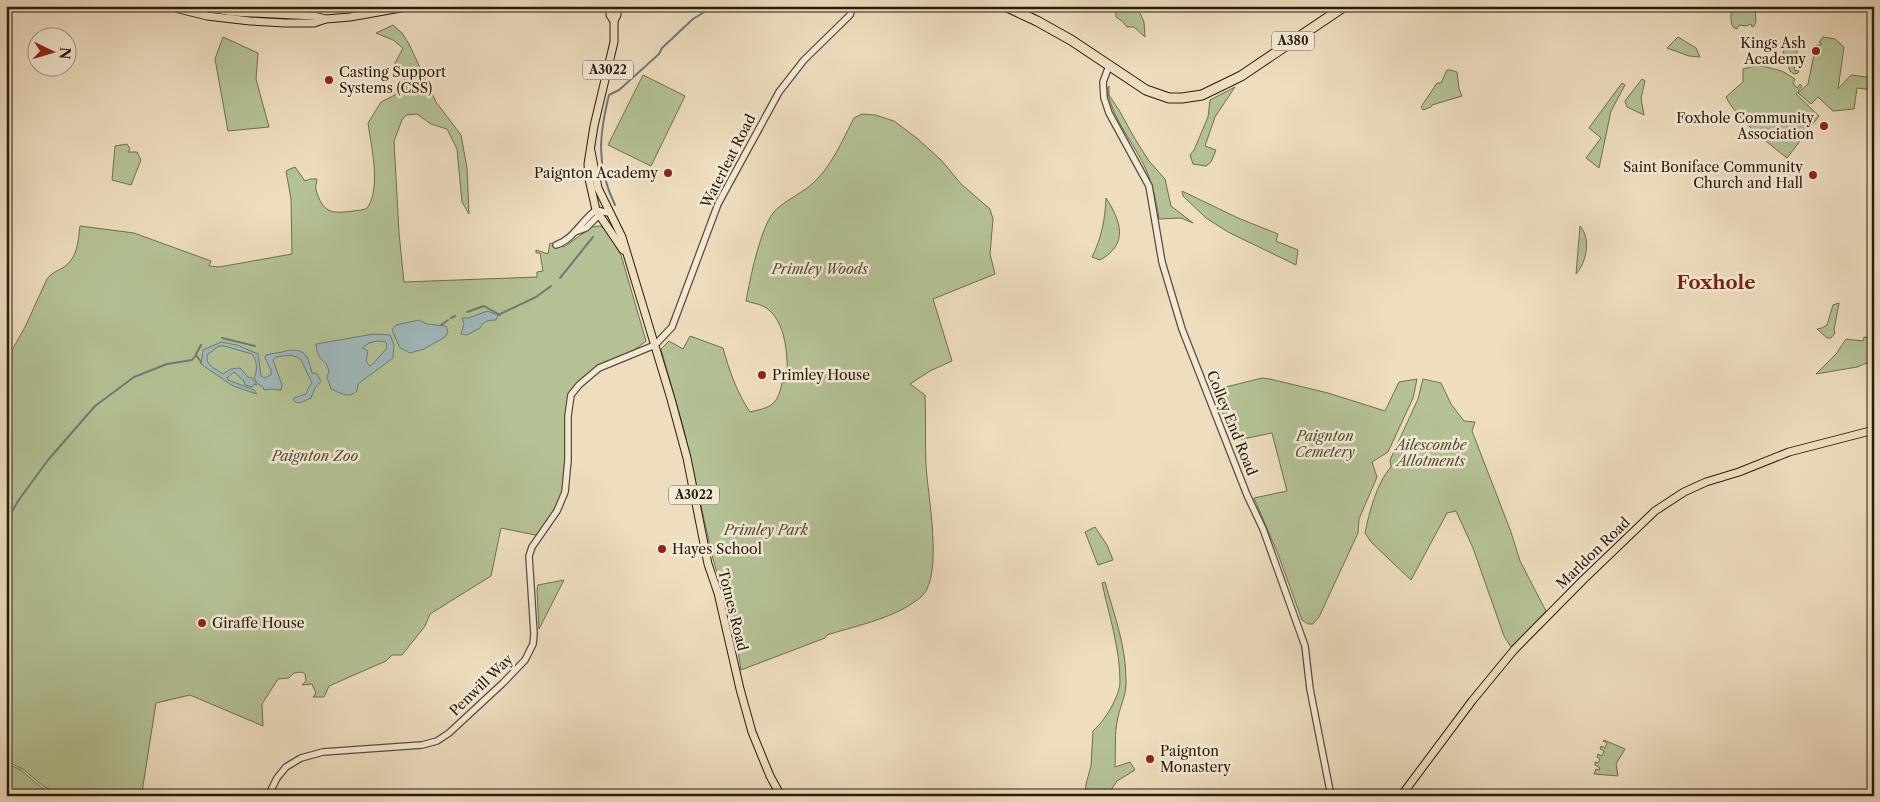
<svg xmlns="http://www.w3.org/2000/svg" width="1880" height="802" viewBox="0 0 1880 802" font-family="'Libre Caslon Text',serif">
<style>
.green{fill:#b4c295;stroke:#6e6e52}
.water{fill:#9fb9bd;stroke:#6f7a77;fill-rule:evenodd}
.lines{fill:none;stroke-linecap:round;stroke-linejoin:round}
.stream{stroke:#6f7a77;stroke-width:2}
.minor-casing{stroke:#594c3b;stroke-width:8}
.major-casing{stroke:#271b0f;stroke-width:9}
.highway-casing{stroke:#271b0f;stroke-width:11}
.minor{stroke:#f4e9d5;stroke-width:5.5}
.major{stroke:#eeddbf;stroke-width:7}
.highway{stroke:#eeddbf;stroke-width:9}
.poi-dot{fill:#8f2418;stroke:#f4e9d5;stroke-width:2}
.labels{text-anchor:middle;stroke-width:5;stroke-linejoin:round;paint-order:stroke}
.shield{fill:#f4e9d5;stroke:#64594a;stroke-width:1}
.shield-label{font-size:12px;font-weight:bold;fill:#271b0f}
.poi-label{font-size:14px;fill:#271b0f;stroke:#f4e9d5;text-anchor:start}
.street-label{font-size:14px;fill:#271b0f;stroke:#f4e9d5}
.park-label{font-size:14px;font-style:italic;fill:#514d37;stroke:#f4e9d5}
.district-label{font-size:19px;font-weight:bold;fill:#7a1f14;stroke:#f4e9d5}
</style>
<rect width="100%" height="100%" fill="#eeddbf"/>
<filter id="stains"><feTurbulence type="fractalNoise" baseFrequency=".004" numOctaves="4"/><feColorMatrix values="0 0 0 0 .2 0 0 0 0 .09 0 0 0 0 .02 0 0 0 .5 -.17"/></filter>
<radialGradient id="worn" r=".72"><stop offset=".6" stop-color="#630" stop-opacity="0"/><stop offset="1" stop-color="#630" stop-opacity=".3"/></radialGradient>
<g class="green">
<polygon points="1113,6 1137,6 1144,22 1145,37 1134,27 1127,27 1122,21 1116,17 1116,14"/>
<path d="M1734 6H1753L1755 8 1756 21 1754 26 1752 27 1751 24 1746 26 1739 25 1737 29 1733 27C1730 22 1730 11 1734 6Z"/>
<path d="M393 25 402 33 409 44 436 102 461 135 467 168 469 214 462 202 457 149 447 129 431 124 417 114 406 115 402 120 394 141 399 233 404 282 537 277V272L543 271 540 253H536V250L548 254 550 243 564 247 592 227 600 226 607 230 621 255 646 341 621 360 599 368 571 395 565 492 540 536 501 528 491 576 430 614 425 626 402 655H392L386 661 329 686 324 697H313L316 693 312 684 302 685 306 681 305 674 302 672 294 673 289 678 278 679 262 704 263 726 190 695 156 703 142 792 118 796 86 792 58 791 57 793 43 786 23 769 6 761V361L25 327 47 279C52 272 58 271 64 267 78 257 78 241 80 226L134 233 211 261 209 266 219 267 292 254 291 199 286 171 288 170 295 167 305 181 310 179H317C317 182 315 187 316 190 323 213 331 214 353 211 358 210 364 211 368 207 381 186 371 145 368 123L381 102 395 95 400 87 401 72 394 65 403 48 393 40 376 33Z"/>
<polygon points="223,37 258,53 256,79 269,127 228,131 215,59"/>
<polygon points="1678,37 1696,48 1700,57 1689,56 1667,48"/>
<polygon points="1823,37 1835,39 1844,47 1838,89 1851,75 1874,78 1874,90 1857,88 1854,109 1833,111 1818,97 1811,104 1798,93 1808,84 1816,45 1821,45 1821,43 1819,42"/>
<polygon points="1793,42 1798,46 1794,70 1799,71 1798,73 1794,74 1790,71 1783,51"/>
<path d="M1758 65 1782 71 1795 79 1793 83 1797 88 1800 84 1802 86 1796 94 1819 116 1787 158C1768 143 1736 118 1726 97L1743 82V69Z"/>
<polygon points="1447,70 1450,70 1457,72 1459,89 1462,96 1432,105 1431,107 1423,110 1421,107 1437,83 1441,83"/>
<polygon points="643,75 685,96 651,166 608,145"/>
<polygon points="1642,79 1645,81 1641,98 1644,115 1627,107 1625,101"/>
<polygon points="1622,83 1625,85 1611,111 1599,168 1586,158 1601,138 1589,128"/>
<path d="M1109 86V95L1119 110 1135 139 1149 161 1165 179 1171 206 1193 223 1181 218 1159 219C1156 199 1152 181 1143 163 1130 138 1112 118 1107 89Z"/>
<polygon points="1235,87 1215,117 1205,146 1216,150 1211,162 1206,166 1193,164 1190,155 1194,150 1208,117 1210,100"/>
<path d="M862 114 875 115 894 121 918 139 942 161 961 184 990 209 993 219 990 254 995 274 933 299 952 361 930 371 910 384 925 395C926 418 925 441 926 464 927 492 944 575 922 596 897 618 858 625 827 635L825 638 741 670 735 631 713 559 684 430 661 349 669 341 683 349 690 336 723 348C729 370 737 393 750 412 771 407 777 406 782 383L787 382C788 358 787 321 765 307 760 304 752 303 746 301 750 279 760 230 773 213 781 203 800 194 811 185 831 168 842 141 854 118Z"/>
<polygon points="127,144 130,149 128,152 137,152 141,160 131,185 112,180 115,146"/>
<polygon points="1182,191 1238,218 1278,234 1276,241 1298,250 1296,265 1228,232 1206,218 1183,196"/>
<path d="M1106 198C1121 221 1129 244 1100 260L1092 257C1102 237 1105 219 1106 198Z"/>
<path d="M1580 226C1591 238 1587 262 1576 274Z"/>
<polygon points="1839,303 1834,330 1835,333 1831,338 1827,338 1817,329 1822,328 1827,325 1833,305"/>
<polygon points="1864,337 1874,338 1874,360 1857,367 1816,374 1836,354 1846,339 1863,341"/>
<polygon points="1262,378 1270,379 1328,393 1385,411 1399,382 1417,379 1413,398 1388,452 1372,462 1377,477 1359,519 1358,533 1319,617 1313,624 1308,624 1302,620 1278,554 1254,498 1287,491 1272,433 1233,441 1214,390"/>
<path d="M1423 379 1441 383 1451 404 1464 421 1475 422 1472 431 1511 532 1520 561 1546 611 1511 647 1504 636 1473 548 1456 511 1447 513 1411 580 1371 542 1365 533C1369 513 1377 482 1391 467L1390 460 1418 399Z"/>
<polygon points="1095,527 1107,545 1113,560 1098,565 1085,532"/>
<polygon points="564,580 539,629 537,590 538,585"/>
<path d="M1105 582C1114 615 1126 645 1126 680 1127 693 1121 704 1118 717 1114 733 1116 751 1115 767L1130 762 1135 770 1117 781 1107 796H1085L1086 784 1091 766 1093 731C1104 722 1120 696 1120 682 1120 648 1109 615 1102 583Z"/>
<polygon points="1604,740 1625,749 1616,764 1618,776 1594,774 1596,769 1599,770 1600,768 1595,765 1595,762 1598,763 1600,759 1597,757 1598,754 1602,756 1604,751 1600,749 1601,746 1605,748 1607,743 1603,741"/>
<polygon points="6,763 21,770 42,788 57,796 6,796"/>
</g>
<g class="water">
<path d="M487 311 498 315 496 320C489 320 483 321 480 328L467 335 461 334 464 324 462 318H469Z"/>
<polygon points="419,320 427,324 446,326 448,332 445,337 424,349 410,353 400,348 392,330 396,325"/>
<path d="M374 334 390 335 394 345 393 358 358 384 357 391C347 399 341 393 331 389L327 377 329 371 326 363C320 361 316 351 316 344ZM377 341 386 342 387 348 373 364 369 366 366 361 368 351 362 348 369 343Z"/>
<path d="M221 342 237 345 258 354 261 376 264 378 271 375V370L265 358 266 355C273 353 280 353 286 351 306 347 308 357 312 373H316L321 381 315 388 311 398 300 403 295 402 293 400 294 398 306 394 308 388 312 383 301 360 297 357 290 355 276 357 273 360 282 385 281 390 271 389 264 390 263 387 258 384 254 378C258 370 257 361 252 354L224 346H219L208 354C204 365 215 368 223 374L231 369 240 368 248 377 252 378 257 385 254 384 252 387 245 385 244 381 234 372 227 378 228 380 254 390 257 394 233 386 201 364 203 350Z"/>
</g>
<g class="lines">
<g class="stream">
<path d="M615 205C596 166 599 135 609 95L619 90 659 54 662 48 693 19 714 6"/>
<polyline points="560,278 593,237"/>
<polyline points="467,312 484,306 500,315"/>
<polyline points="498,315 536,297 551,286"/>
<polyline points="451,318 455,316"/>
<polyline points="441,325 448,320"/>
<polyline points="222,338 255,346"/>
<polyline points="196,354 201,345"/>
<polyline points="6,522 18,501 48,460 95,406 134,377 167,364 192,360 196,355 201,362"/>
</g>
<g class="minor-casing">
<g id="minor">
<polyline points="1109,66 1103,82 1104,98 1109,113 1149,186 1162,262 1182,329 1247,495 1263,529 1305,646 1310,689 1331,796"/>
<polyline points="575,232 586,228 601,213"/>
<path d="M556 245C574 239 581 221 596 210L609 213"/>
<polyline points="268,796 277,778 286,767 301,758 323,752 422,745 437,741 449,733 503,683 525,660 533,644 534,634 529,556 532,547 557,511 565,492 568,460 568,416 571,395 579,385 599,368 655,345 672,327 718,204 779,92 804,60 850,15 853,6"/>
</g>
</g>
<g class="major-casing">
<g id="major">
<polyline points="167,6 207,16 250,21 285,23 314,23 326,19 350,17 412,6"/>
<polyline points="198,6 233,12 314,16 325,19"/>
<polyline points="610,6 610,15 614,21"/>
<polyline points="617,6 617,15 614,21 614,42 594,126 588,164 589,179 596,210 623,250"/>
<polyline points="591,151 598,188 622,237 671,399 687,458 708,564 718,593 740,689 752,732 770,776 781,796"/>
<polyline points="1401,796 1472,701 1514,650 1583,580 1655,511 1684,492 1706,482 1739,472 1789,452 1874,430"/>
</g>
</g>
<g class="highway-casing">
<polyline id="highway" points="1005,6 1037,21 1071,40 1146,90 1169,98 1182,98 1202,95 1241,76 1345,6"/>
</g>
<use href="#minor" class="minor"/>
<use href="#major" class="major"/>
<use href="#highway" class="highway"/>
</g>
<g class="poi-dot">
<circle cx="1816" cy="51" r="5"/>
<circle cx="329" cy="80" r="5"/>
<circle cx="1824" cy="126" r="5"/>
<circle cx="668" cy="173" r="5"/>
<circle cx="1813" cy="175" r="5"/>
<circle cx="762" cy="375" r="5"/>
<circle cx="662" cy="549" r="5"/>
<circle cx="202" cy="623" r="5"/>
<circle cx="1150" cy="759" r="5"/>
</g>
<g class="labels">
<g class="shield">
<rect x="1272" y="31.5" width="42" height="19" rx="4"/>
<rect x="583" y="60.5" width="50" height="19" rx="4"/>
<rect x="669" y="485.5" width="50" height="19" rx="4"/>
</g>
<g class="shield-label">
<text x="1293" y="45">A380</text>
<text x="608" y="74">A3022</text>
<text x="694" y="499">A3022</text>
</g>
<g class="poi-label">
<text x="1806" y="48" text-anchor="end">Kings Ash<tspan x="1806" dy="16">Academy</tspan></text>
<text x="339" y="77">Casting Support<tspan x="339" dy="16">Systems (CSS)</tspan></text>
<text x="1814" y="123" text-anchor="end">Foxhole Community<tspan x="1814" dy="16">Association</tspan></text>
<text x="1803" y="172" text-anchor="end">Saint Boniface Community<tspan x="1803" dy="16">Church and Hall</tspan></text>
<text x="658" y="178" text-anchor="end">Paignton Academy</text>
<text x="772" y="380">Primley House</text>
<text x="672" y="554">Hayes School</text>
<text x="212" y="628">Giraffe House</text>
<text x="1160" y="756">Paignton<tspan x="1160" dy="16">Monastery</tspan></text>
</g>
<g class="street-label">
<text transform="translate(728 161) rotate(-63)" y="5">Waterleat Road</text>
<text transform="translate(1232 423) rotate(68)" y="5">Colley End Road</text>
<text transform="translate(1593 553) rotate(-44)" y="5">Marldon Road</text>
<text transform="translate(733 610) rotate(76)" y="5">Totnes Road</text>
<text transform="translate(481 685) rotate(-44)" y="5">Penwill Way</text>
</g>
<g class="park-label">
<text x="820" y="274">Primley Woods</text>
<text x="1325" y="441">Paignton<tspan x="1325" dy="16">Cemetery</tspan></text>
<text x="1431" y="450">Ailescombe<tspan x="1431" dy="16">Allotments</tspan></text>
<text x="315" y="461">Paignton Zoo</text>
<text x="766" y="535">Primley Park</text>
</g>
<g class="district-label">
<text x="1716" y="289">Foxhole</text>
</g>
</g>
<rect width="1880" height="802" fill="none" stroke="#eeddbf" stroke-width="25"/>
<rect x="8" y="8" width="1865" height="787" fill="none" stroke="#271b0f" stroke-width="2.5"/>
<rect x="12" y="12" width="1855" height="777" fill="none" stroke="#271b0f"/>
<g transform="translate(52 52) rotate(95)"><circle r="24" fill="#f4e9d5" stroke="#a29786"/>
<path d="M0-4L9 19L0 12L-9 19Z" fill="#8f2418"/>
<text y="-8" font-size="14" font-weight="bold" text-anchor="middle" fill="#271b0f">N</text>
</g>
<rect width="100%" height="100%" filter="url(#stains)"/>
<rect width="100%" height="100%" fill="url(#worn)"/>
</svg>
